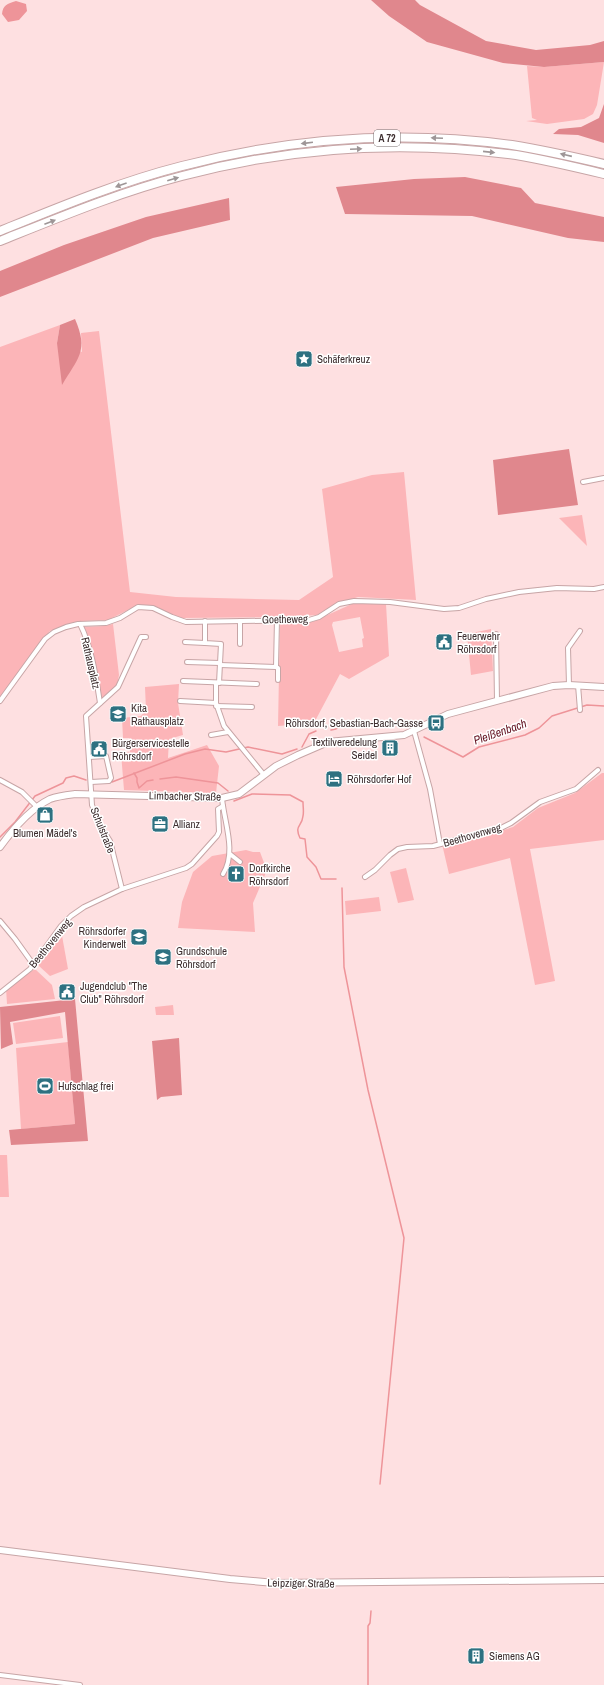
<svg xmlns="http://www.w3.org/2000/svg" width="604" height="1685" viewBox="0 0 604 1685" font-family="'Archivo Narrow',sans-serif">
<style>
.green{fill:#fcb5b8;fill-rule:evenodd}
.forest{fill:#e0878d}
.water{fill:#ee9499}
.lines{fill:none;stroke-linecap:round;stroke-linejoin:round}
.stream{stroke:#ee9499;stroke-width:1.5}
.street-casing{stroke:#c7a5a6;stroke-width:6}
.secondary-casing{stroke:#c7a5a6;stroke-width:8}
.highway-casing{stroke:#c7a5a6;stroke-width:10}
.street{stroke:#fff;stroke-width:4}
.secondary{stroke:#fff;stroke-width:6}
.highway{stroke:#fff;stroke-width:8}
.oneway{fill:#9e9697}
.labels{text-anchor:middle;stroke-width:3;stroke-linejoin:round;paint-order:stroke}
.shield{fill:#fff;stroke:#776d6d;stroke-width:1}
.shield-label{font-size:10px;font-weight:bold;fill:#3d2e2f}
.poi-label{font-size:11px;fill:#3d2e2f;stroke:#fff;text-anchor:start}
.street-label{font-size:11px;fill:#3d2e2f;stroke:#fff}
.water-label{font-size:12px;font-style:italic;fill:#641422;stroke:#fff}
</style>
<rect width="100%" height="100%" fill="#fee0e1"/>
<g class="green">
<polygon points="604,62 597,105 593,114 584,119 547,124 526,121 537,120 532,118 527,66 544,67"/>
<polygon points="60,325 57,343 82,352 81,333 99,331 130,592 176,597 299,600 333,577 322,489 372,475 404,472 416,600 358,597 336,604 317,615 286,617 181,618 149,605 136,606 108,620 82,621 50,631 0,697 0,347"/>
<polygon points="582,515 587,546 559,518"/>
<path d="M354 603 386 604 389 656 349 679 340 674 314 723 278 726 280 622H312ZM360 617 364 638 362 639 363 647 339 652 332 625 333 622Z"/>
<polygon points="113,624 119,675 117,685 101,699 89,639 84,627 104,626"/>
<polygon points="491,629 493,671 471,675 467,634"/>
<polygon points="179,684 178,703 183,735 169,739 168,758 207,745 219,766 216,793 124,790 121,753 130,752 129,738 123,738 122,718 141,716 146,710 145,687"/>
<polygon points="602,773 604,773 604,840 530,849 555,981 535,985 510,858 449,874 442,844 476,839 513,827 538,808 575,793"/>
<polygon points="246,850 253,852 260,852 266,868 265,875 253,903 255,932 178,928 182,902 193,872 212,856"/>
<polygon points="406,868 414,900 398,903 390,872"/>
<polygon points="379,897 381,911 346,915 345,901"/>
<polygon points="61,930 68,969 50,976 39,966 38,962"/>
<polygon points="35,969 52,985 55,999 7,1004 6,988"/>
<polygon points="173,1005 174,1015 156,1015 155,1007"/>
<polygon points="60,1016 63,1038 16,1044 13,1023"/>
<polygon points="68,1042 75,1124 21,1129 16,1048"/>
<polygon points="0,1155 7,1155 9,1197 0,1197"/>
</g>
<g class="forest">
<polygon points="371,0 415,0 420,5 486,41 536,50 590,45 604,41 604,62 544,67 503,63 427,42 389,16"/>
<polygon points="604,104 604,143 578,135 553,134 559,129 581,127 599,118"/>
<polygon points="465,177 521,188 535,203 604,217 604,242 568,238 472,216 345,214 336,187 414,179"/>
<polygon points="229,198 230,220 153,238 0,297 0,271 64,245 146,217"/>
<path d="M75 319C89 351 78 358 62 385L57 343 60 325Z"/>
<polygon points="569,449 578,505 498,515 493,460"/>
<polygon points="75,999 88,1141 11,1145 9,1130 75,1124 65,1012 10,1022 13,1044 1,1049 0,1007"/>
<polygon points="179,1038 182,1095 161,1097 157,1100 152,1041"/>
</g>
<path class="water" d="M16 1 26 4 27 11 19 20 8 22 2 14C3 5 7 4 16 1Z"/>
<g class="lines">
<g class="stream">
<polyline points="331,730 336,729 345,723 367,728"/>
<polyline points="424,737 463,757 479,747 525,735 539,728 552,716 587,705 604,706"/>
<polyline points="302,747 309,734 316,731"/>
<polyline points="134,773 137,778 137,782 139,788 147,781 153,780"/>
<polyline points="160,779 176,777 218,783 228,791"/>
<polyline points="112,782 185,754 205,749 226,752 248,747 282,754 297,749"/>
<path d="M234 801 252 794 290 795 303 802C303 807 304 812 303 816 302 827 294 825 300 838L305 839 307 857 316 867 321 879H336"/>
<polyline points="0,837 15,822 35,796 63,783 66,778 74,776 86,780"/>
<polyline points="342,888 344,967 368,1090 404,1238 380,1484"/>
<polyline points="368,1685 368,1626 370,1623 371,1611"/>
</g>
<g class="street-casing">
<g id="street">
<polyline points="583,482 604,478"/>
<polyline points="277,619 276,667 278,668 278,680"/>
<polyline points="205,621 205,643 221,644 219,683"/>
<path d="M80 624C92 648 96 677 100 703"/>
<polyline points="496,634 497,701"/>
<polyline points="185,642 205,643"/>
<polyline points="240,644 240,621"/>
<polyline points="187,662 220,663"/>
<polyline points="220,665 276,667"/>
<polyline points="183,681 257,684"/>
<polyline points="216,683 216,703 224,726 264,775"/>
<polyline points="569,685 568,648 580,631"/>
<polyline points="578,685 580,710"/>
<polyline points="0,701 45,639 54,632 66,627 78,624 106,623 120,618 138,607 153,608 172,617 186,622 309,620 319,617 339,604 354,601 390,602 444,609 459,608 486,599 519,592 557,588 594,589 604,587"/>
<polyline points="180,701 216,703"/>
<polyline points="216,706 252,707"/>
<polyline points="414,731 430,789 440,844"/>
<polyline points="211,735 228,732"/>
<polyline points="89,757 106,756 111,778 109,781 91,782"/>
<polyline points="0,780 22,792 38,808"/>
<path d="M222 798C224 822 237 852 223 874"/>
<polyline points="230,854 240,862"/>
<polyline points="365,877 375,870 390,855 398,849 407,847 433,846 499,829 511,823 540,802 576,789 598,770"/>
<polyline points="122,889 110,841 100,825 92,805 86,716 118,687 141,637 146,637"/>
<polyline points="0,921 15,939 33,964"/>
<polyline points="0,993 30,969 61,926 71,916 84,907 122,889 186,868 192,864 217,836 219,832 218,809 223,806"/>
<polyline points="0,1675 80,1685"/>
</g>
</g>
<g class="secondary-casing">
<g id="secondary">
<path d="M0 847C13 829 30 809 50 799 58 796 67 795 75 794L222 798 239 794 276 766 298 755 328 742 404 735 448 714 553 686 569 685 604 687"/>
<polyline points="0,1550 230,1579 275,1583 604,1580"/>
</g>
</g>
<g class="highway-casing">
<g id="highway">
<path d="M0 231C59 207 119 182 182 166 290 138 402 130 512 145 543 150 574 157 604 164"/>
<path d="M0 241C60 217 120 192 182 176 290 147 404 140 516 155 545 160 575 167 604 174"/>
</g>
</g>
<use href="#street" class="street"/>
<use href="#secondary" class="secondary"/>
<use href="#highway" class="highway"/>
</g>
<defs><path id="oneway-solid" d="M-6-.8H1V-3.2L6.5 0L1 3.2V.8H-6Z"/></defs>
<g class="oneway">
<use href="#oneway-solid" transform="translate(437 138) rotate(-177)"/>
<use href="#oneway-solid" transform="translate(307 143) rotate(173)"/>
<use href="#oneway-solid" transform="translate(356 149) rotate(-3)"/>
<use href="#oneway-solid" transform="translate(489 152) rotate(6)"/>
<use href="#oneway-solid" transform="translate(566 155) rotate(-167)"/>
<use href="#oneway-solid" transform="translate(173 179) rotate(-16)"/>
<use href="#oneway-solid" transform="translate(121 185) rotate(160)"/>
<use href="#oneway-solid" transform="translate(50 222) rotate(-21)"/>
</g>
<defs>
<g id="sight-square" transform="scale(0.9)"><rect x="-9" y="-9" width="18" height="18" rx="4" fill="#2d7181" stroke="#fff"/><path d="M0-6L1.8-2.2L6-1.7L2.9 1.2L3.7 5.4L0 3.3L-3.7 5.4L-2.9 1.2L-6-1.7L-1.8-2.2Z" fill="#fff"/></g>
<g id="civic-square" transform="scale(0.9)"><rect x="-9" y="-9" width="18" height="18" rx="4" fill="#2d7181" stroke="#fff"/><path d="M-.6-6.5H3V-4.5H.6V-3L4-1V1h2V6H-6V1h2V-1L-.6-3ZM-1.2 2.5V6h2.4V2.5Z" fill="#fff"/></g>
<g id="school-square" transform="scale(0.9)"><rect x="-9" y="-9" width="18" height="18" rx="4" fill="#2d7181" stroke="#fff"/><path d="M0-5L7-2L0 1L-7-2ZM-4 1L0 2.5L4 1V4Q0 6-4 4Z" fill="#fff"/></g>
<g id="bus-square" transform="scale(0.9)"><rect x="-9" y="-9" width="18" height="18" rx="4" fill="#2d7181" stroke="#fff"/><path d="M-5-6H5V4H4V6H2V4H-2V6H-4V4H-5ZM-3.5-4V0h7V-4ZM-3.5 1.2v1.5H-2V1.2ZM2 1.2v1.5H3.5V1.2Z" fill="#fff"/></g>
<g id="building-square" transform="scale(0.9)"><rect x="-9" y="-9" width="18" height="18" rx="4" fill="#2d7181" stroke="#fff"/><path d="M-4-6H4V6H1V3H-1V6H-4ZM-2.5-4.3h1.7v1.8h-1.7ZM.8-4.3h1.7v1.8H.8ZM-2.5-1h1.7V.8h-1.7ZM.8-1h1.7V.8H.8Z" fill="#fff"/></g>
<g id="hotel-square" transform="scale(0.9)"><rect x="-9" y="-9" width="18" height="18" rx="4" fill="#2d7181" stroke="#fff"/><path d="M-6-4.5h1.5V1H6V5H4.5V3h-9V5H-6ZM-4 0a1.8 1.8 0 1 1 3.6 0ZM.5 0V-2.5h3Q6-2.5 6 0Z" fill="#fff"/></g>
<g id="shop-square" transform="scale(0.9)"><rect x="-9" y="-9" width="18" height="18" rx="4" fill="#2d7181" stroke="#fff"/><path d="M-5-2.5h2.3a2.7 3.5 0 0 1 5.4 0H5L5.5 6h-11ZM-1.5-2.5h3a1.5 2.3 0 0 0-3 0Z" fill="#fff"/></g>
<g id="office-square" transform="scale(0.9)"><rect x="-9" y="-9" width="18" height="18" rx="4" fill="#2d7181" stroke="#fff"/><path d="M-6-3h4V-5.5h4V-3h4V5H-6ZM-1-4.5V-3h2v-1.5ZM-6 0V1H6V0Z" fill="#fff"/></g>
<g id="church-square" transform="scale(0.9)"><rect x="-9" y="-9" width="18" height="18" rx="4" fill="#2d7181" stroke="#fff"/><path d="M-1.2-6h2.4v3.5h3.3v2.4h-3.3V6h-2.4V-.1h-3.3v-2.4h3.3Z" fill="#fff"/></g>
<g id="stadium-square" transform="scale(0.9)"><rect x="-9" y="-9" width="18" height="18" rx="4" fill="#2d7181" stroke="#fff"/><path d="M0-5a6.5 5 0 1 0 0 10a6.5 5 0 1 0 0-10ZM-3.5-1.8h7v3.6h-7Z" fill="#fff"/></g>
</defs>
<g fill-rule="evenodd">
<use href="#sight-square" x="304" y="359"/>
<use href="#civic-square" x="444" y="642"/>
<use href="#school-square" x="118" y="714"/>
<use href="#bus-square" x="436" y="723"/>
<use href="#building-square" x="390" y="748"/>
<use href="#civic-square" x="99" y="749"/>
<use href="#hotel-square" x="334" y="779"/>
<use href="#shop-square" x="45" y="815"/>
<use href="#office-square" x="160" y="824"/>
<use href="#church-square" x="236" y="874"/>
<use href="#school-square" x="139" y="937"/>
<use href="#school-square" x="163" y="957"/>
<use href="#civic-square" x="67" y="992"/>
<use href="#stadium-square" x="45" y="1086"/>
<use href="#building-square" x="476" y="1656"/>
</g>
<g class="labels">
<rect class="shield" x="374" y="130" width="26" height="16" rx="3"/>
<g class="shield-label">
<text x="387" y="142">A 72</text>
</g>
<g class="poi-label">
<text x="317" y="363">Schäferkreuz</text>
<text x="457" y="640">Feuerwehr<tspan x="457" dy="13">Röhrsdorf</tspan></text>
<text x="131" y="712">Kita<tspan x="131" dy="13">Rathausplatz</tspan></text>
<text x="423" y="727" text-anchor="end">Röhrsdorf, Sebastian-Bach-Gasse</text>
<text x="377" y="746" text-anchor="end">Textilveredelung<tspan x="377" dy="13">Seidel</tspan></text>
<text x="112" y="747">Bürgerservicestelle<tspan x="112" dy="13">Röhrsdorf</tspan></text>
<text x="347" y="783">Röhrsdorfer Hof</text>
<text x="173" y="828">Allianz</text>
<text x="45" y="837" text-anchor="middle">Blumen Mädel's</text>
<text x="249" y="872">Dorfkirche<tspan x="249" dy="13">Röhrsdorf</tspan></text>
<text x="126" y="935" text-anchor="end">Röhrsdorfer<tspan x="126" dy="13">Kinderwelt</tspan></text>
<text x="176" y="955">Grundschule<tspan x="176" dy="13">Röhrsdorf</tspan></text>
<text x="80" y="990">Jugendclub "The<tspan x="80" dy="13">Club" Röhrsdorf</tspan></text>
<text x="58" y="1090">Hufschlag frei</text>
<text x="489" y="1660">Siemens AG</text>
</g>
<g class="street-label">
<text transform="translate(285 619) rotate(-1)" y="4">Goetheweg</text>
<text transform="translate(91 663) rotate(77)" y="4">Rathausplatz</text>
<text transform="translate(185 796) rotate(1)" y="4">Limbacher Straße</text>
<text transform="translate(103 830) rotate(68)" y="4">Schulstraße</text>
<text transform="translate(472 835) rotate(-16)" y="4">Beethovenweg</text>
<text transform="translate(50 943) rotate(-51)" y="4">Beethovenweg</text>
<text transform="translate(301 1583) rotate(1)" y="4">Leipziger Straße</text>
</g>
<g class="water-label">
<text transform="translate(500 732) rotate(-19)" y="4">Pleißenbach</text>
</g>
</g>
</svg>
